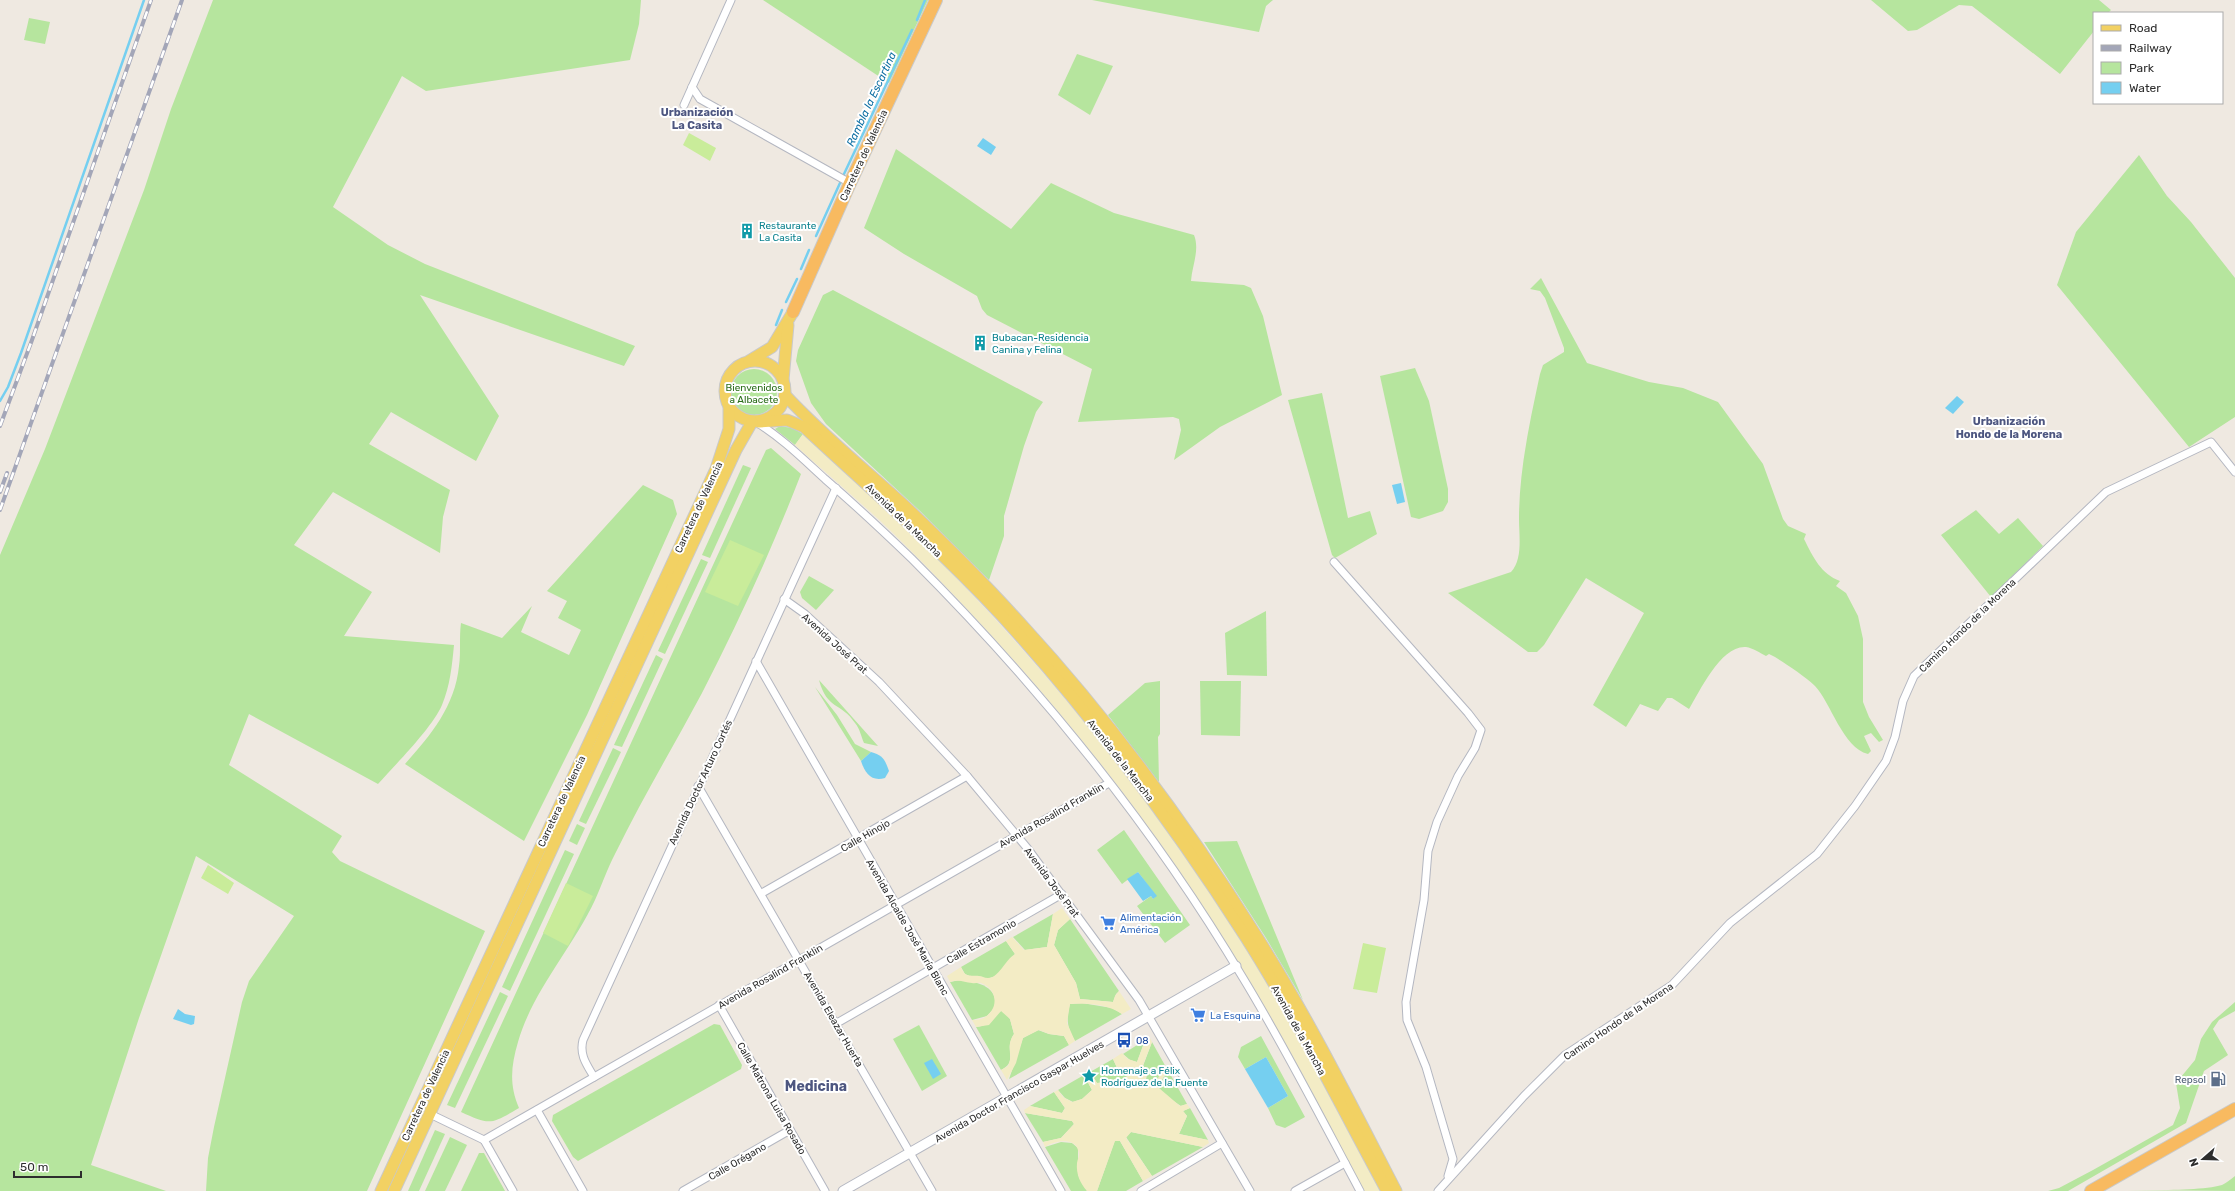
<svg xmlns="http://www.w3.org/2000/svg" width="2235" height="1191" viewBox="0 0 2235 1191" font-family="Rubik,sans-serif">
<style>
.green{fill:#b6e59e}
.sand{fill:#f3ecc5}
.pitch{fill:#c9ec9a}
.water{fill:#75cff0}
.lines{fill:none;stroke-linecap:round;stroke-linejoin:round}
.stream{stroke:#75cff0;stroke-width:2.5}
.minor-casing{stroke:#b4b7c1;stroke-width:9}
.tertiary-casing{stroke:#b4b7c1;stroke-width:11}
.primary-casing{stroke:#c9c9c9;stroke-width:13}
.trunk-casing{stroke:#c9c9c9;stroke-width:14}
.minor{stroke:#fff;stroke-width:7}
.tertiary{stroke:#fff;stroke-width:9}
.primary{stroke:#f2d163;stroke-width:11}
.trunk{stroke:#f8ba60;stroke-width:12}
.rail-casing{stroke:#a3a6b8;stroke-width:4}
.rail{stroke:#fff;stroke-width:2.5;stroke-dasharray:8;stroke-linecap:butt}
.labels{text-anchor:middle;stroke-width:4;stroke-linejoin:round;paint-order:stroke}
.street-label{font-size:10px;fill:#2e2e2e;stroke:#fff}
.culture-label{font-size:10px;fill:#0d838f;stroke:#fff;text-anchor:start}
.park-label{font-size:10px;fill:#2c6e1b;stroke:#fff}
.shop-label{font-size:10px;fill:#366cbe;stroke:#fff;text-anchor:start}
.transit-label{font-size:10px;fill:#164399;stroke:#fff;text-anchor:start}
.service-label{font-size:10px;fill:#4e5e75;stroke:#fff;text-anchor:end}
.water-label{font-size:11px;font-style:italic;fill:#0d6fa3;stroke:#fff}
.neighbourhood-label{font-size:11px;font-weight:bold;fill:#4d5680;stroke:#fff}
.district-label{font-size:14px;font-weight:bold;fill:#4d5680;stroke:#fff}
</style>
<rect width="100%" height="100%" fill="#efe9e1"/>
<g class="green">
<path d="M213 0H641L639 24 630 60 426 91 402 76 333 207 388 245 425 264 635 346 624 366 420 295 499 416 476 461 391 412 369 444 450 490 443 517 440 553 333 492 294 545 372 592 344 636 454 645C452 666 450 686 442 705 432 728 396 764 378 784L249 714 229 765 342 836 332 852 340 861 485 931 367 1191H206L208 1158 214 1127 242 1002 249 981 294 916 196 856 139 1018 91 1165 166 1191H0V555L45 449 144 190 171 109Z"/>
<polygon points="763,0 928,0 889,83"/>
<polygon points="1092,0 1273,0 1266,6 1259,32"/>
<polygon points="1871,0 2099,0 2111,10 2108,13 2094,13 2094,31 2060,74 1972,6 1959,5 1917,30 1908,31"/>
<polygon points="29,18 50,22 45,44 24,40"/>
<polygon points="1077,54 1113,66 1090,115 1058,95"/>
<path d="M896 149 1011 229 1051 183 1114 213 1194 235C1200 250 1192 266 1191 281L1244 285 1251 288 1263 316 1282 395 1220 427 1174 460 1181 430 1179 419 1173 417 1078 422 1092 369 987 315 982 309 977 296 904 254 864 228Z"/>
<polygon points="2139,155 2167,196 2191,222 2235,278 2235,417 2189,447 2057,285 2076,232"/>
<path d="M1541 278 1587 363 1649 382 1683 388 1718 402 1763 464 1783 519 1788 526 1806 534 1804 539C1813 557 1821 574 1840 581L1836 586 1846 593 1858 616 1863 639V702L1869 717 1883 740 1879 742 1871 733 1864 736 1871 751 1868 754C1843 748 1831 703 1815 686 1805 676 1786 664 1775 657L1769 654 1766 656C1760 653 1753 648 1746 647 1721 645 1700 691 1689 709L1672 698H1667L1658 711 1640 704 1626 727 1593 705 1644 613 1586 578 1544 645 1537 652H1528L1448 593 1511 572C1523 559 1519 536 1519 519 1519 470 1530 421 1540 374L1543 365 1564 352V348L1545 298 1540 291 1530 289Z"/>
<polygon points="833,290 1043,402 1036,412 1024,446 1004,516 1004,536 989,580 920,511 826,424 811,403 796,361 798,350 823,295"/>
<polygon points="1415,368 1429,401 1448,489 1448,502 1443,511 1419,519 1411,517 1380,376"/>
<circle cx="754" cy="392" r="23"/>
<polygon points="1322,393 1348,518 1370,511 1377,534 1335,558 1332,555 1288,400"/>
<polygon points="780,426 792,428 803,434 795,445 775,429"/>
<path d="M771 448 801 474C772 549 739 621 702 693 673 747 642 799 615 854 607 869 602 885 595 900 572 949 533 990 518 1042 511 1066 509 1085 519 1108 491 1124 491 1126 461 1112L766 450Z"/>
<polygon points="743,465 751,468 710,558 702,555"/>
<path d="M643 485 673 500 677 514 587 715 524 841 405 764C431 735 455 706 459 666 461 652 459 637 461 623L502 638 532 606 521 632 569 655 581 630 558 618 567 601 547 591Z"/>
<polygon points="1976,510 1999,534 2018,518 2043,546 1991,597 1941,535"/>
<polygon points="701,559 708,562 665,654 658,651"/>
<polygon points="809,576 834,590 816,610 802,598 800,592"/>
<polygon points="1266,611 1267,676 1227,675 1225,633"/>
<polygon points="656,655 663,659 622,747 614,745"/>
<path d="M819 680 878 746 864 743C861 736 860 729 855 723 841 702 827 710 819 680Z"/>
<polygon points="1160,681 1160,734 1158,737 1159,782 1108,715 1145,683"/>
<polygon points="1200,681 1241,681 1240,736 1201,735"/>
<polygon points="815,687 837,715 855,744 871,752 861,761"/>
<polygon points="613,748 621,752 586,824 579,821"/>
<polygon points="577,824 585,828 577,845 569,841"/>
<polygon points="1124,830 1190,925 1165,943 1137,906 1151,896 1153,899 1156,896 1138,872 1122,884 1097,850"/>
<polygon points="1237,841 1303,1000 1266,938 1204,842"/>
<polygon points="565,850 574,854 510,991 502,987"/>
<polygon points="1053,914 1047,947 1025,950 1013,937"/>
<polygon points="1070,919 1119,991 1116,994 1113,1002 1080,999 1076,983 1054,945 1058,930"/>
<path d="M1006 941 1015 954C1009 962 1000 976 990 978 984 979 978 976 972 977L965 974 961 967Z"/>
<path d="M960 980C976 982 998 985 995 1007L987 1016 972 1020 950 982Z"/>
<polygon points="500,992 508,996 455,1108 447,1105"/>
<polygon points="2235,1002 2235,1011 2219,1020 2213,1029 2228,1055 2204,1071 2186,1123 2068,1191 2048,1191 2059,1188 2093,1170 2173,1125 2180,1108 2176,1083 2195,1060 2201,1039 2212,1022"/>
<path d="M1082 1003 1112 1008 1122 1014 1075 1041C1067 1029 1066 1018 1070 1004Z"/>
<path d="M1003 1010 1010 1019 1014 1034C1003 1051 1019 1061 1001 1070L976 1027C992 1026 992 1015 1003 1010Z"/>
<polygon points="714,1024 720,1025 742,1065 741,1069 578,1161 573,1157 552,1121 553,1115"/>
<polygon points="919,1025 947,1076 922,1091 893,1039"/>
<polygon points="1038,1030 1049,1034 1064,1036 1069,1045 1009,1079 1023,1038"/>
<polygon points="1261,1036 1305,1117 1285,1128 1276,1125 1268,1108 1288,1096 1266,1057 1245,1069 1238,1057 1241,1047"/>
<polygon points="1145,1040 1137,1062 1130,1060 1123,1054"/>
<polygon points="1152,1042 1167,1069 1159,1077 1155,1087 1145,1084 1147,1075 1143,1066"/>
<polygon points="1113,1059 1118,1070 1130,1072 1121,1086 1108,1082 1097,1083 1090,1072"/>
<polygon points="1169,1072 1187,1104 1181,1106 1164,1095 1158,1088 1163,1078"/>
<polygon points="1084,1075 1092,1090 1082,1099 1073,1102 1065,1098 1058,1090"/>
<polygon points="1054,1092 1065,1108 1062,1113 1030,1106"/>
<polygon points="1190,1108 1208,1140 1179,1134 1187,1116 1183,1111"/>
<polygon points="1025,1113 1072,1121 1074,1124 1061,1138 1043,1142"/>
<polygon points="435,1130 445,1134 419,1191 408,1191"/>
<polygon points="1131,1132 1203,1147 1152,1176 1126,1137"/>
<polygon points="450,1137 467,1145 445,1191 425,1191"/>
<polygon points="1115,1140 1120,1141 1143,1181 1126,1191 1097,1191"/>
<polygon points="1061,1142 1072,1143 1078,1148 1078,1175 1087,1191 1071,1191 1045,1147"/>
<polygon points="479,1153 484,1153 505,1191 461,1191"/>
<path d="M2235 1176V1191L2127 1190C2151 1190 2201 1191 2222 1185 2226 1183 2231 1179 2235 1176Z"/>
</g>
<g class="sand">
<path d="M803 434C838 465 874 496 907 528 1028 647 1138 779 1230 922 1285 1009 1332 1101 1380 1191H1364C1300 1071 1236 951 1157 839 1079 730 989 628 894 534 862 503 828 475 795 445Z"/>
<path d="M1062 908 1070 919 1058 930 1054 945 1076 983 1080 999 1113 1002 1115 996 1119 991 1131 1009 1122 1014C1108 1004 1087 1003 1070 1004L1067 1023 1075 1041 1069 1045 1064 1036 1049 1034 1039 1030 1023 1038 1016 1063 1007 1080 1001 1070 1008 1066C1014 1054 1005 1047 1014 1034L1010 1019 1001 1011 989 1025 976 1027 972 1020C997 1021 1003 991 981 983 978 982 975 984 972 983 964 982 959 979 950 982L947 976 961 967C965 978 970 975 979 976 982 976 984 978 988 978 999 978 1004 961 1015 954L1006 941 1012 937 1024 950 1047 947 1053 914Z"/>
<path d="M1150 1038 1152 1042 1143 1065 1147 1073 1144 1083 1155 1087 1159 1076 1167 1069 1169 1072 1163 1077 1159 1088 1180 1106 1187 1104 1190 1108 1183 1111 1187 1116 1179 1134 1208 1140 1209 1143 1203 1147 1131 1132 1126 1138 1152 1176 1143 1181 1120 1141H1115L1097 1191H1087C1080 1183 1076 1174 1077 1163 1078 1158 1080 1155 1078 1150 1074 1137 1054 1141 1045 1147L1043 1142 1061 1138 1074 1124 1072 1121 1025 1113 1024 1110 1030 1106 1062 1113 1065 1108 1054 1092 1058 1090 1063 1097 1072 1102 1082 1099 1092 1090 1084 1075 1090 1072 1097 1083 1108 1082 1121 1086 1129 1072 1118 1070 1113 1059 1122 1053 1128 1059 1137 1062 1145 1041Z"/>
</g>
<g class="pitch">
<polygon points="689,133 716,148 710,161 683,145"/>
<polygon points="730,540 764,555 738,606 705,592"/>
<polygon points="208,865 234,883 228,894 201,878"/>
<polygon points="566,883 593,896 568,946 543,933"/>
<polygon points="1363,943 1386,948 1377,993 1353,989"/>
</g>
<g class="water">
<polygon points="983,138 996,147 991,155 977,146"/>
<polygon points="1957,396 1964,402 1953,414 1945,408"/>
<polygon points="1401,483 1405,502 1397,504 1392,485"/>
<path d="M871 752C883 755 885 760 889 771L885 778C871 782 865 773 861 761Z"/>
<polygon points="1138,872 1157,896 1153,899 1151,896 1143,901 1127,879"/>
<polygon points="178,1009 185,1014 195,1016 194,1024 191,1025 173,1019"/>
<polygon points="1266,1057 1288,1096 1268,1108 1245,1069"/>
<polygon points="932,1059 941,1074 933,1079 924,1063"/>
</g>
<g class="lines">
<g class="stream">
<polyline points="917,20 925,0"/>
<polyline points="844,174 912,30"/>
<polyline points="816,236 840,183"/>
<polyline points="801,269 809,250"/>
<polyline points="786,302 797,279"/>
<polyline points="776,325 782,310"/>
<polyline points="0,401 8,387 21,353 144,0"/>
</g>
<g class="minor-casing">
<g id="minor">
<polyline points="692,87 700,99 850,183"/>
<polyline points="684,105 731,0"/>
<path d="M756 422C782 438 803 459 825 479 855 505 884 532 912 559 1038 685 1152 825 1243 978 1285 1047 1322 1120 1360 1191"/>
<polyline points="1334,562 1468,713 1481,730 1475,748 1458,776 1437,822 1428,851 1424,900 1406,1002 1407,1020 1426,1067 1453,1159 1448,1176"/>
<polyline points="784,599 805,614 879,682 967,776 1028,849 1139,1000 1250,1191"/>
<polyline points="756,661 1061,1191"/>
<polyline points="698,786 932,1191"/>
<polyline points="762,893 967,776"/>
<polyline points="719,1005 825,1191"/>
<polyline points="837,1023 1062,894"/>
<path d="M594 1077C587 1065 579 1055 583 1040L836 488"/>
<polyline points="537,1110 583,1191"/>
<polyline points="430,1114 484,1140"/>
<polyline points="484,1140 1109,783"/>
<polyline points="484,1140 513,1191"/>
<polyline points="683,1191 790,1130"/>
<polyline points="1141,1191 1222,1143"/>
<polyline points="1295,1191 1345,1163"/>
<polyline points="1438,1191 1524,1096 1565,1055 1672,985 1730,923 1817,854 1855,806 1886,761 1895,737 1903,701 1914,676 2106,492 2211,442 2235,472"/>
</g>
</g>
<g class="tertiary-casing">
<polyline id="tertiary" points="843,1191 1236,966"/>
</g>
<g class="primary-casing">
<g id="primary">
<circle cx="755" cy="391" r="30"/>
<polyline points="749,361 772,347 793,312"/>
<polyline points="783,380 788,325"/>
<path d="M785 395C823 436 867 471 908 509 947 546 986 585 1022 625 1110 721 1188 827 1257 937 1309 1019 1352 1106 1396 1191"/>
<path d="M759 422 787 420 804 427C877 495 954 561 1020 636 1103 730 1178 831 1245 936 1297 1018 1341 1106 1387 1191"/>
<polyline points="381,1191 716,469 729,429 729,407"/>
<polyline points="394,1191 736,450 752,422"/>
</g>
</g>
<g class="trunk-casing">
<g id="trunk">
<polyline points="793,312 850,183 936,0"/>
<polyline points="2091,1191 2235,1109"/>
</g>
</g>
<use href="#minor" class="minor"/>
<use href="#tertiary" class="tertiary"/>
<use href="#primary" class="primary"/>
<use href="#trunk" class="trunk"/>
<g class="rail-casing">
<g id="rail">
<polyline points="0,426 32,340 151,0"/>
<polyline points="0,492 7,473"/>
<polyline points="0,510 182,0"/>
</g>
</g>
<use href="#rail" class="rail"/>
</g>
<defs>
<g id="building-bare" transform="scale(1.2)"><path d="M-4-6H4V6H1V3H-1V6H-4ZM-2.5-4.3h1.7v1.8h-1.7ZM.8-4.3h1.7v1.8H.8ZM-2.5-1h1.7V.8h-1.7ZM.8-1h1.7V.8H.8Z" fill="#0f9aa8" stroke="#fff" stroke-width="2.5" paint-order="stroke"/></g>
<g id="supermarket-bare" transform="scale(1.2)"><path d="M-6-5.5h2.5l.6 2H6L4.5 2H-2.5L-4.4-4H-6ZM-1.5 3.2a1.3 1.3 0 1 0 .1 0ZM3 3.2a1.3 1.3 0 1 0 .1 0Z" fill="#3f7fe0" stroke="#fff" stroke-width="2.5" paint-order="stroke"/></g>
<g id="bus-bare" transform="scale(1.2)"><path d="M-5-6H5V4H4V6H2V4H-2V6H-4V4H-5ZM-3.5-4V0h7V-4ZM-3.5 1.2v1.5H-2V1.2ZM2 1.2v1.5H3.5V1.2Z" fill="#1a4fb4" stroke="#fff" stroke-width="2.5" paint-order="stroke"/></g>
<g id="sight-bare" transform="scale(1.2)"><path d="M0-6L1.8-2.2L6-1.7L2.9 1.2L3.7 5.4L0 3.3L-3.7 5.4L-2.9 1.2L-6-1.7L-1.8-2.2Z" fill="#0f9aa8" stroke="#fff" stroke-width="2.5" paint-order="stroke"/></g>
<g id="fuel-bare" transform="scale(1.2)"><path d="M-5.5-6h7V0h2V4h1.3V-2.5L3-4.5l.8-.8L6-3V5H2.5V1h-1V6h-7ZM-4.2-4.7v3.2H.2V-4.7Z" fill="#5c6f8a" stroke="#fff" stroke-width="2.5" paint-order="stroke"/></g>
</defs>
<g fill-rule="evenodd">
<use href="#building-bare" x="747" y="231"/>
<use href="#building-bare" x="980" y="343"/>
<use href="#supermarket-bare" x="1108" y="923"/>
<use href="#supermarket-bare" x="1198" y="1015"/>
<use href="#bus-bare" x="1124" y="1040"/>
<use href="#sight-bare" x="1089" y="1076"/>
<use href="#fuel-bare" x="2218" y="1079"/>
</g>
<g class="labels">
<g class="street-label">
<text transform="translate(863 155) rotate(-65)" y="4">Carretera de Valencia</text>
<text transform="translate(698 507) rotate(-65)" y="4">Carretera de Valencia</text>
<text transform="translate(904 520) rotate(44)" y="4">Avenida de la Mancha</text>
<text transform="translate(1967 625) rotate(-44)" y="4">Camino Hondo de la Morena</text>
<text transform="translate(835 643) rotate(42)" y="4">Avenida José Prat</text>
<text transform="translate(1121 760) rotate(52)" y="4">Avenida de la Mancha</text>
<text transform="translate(700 782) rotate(-65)" y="4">Avenida Doctor Arturo Cortés</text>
<text transform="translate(561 801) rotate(-65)" y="4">Carretera de Valencia</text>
<text transform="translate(1051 815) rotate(-30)" y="4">Avenida Rosalind Franklin</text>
<text transform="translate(865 835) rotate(-30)" y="4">Calle Hinojo</text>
<text transform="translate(1052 882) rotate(53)" y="4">Avenida José Prat</text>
<text transform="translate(908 927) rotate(60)" y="4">Avenida Alcalde José María Blanc</text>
<text transform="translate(981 941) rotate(-30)" y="4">Calle Estramonio</text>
<text transform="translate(770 976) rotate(-30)" y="4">Avenida Rosalind Franklin</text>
<text transform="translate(834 1019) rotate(60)" y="4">Avenida Eleazar Huerta</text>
<text transform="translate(1618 1021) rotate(-34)" y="4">Camino Hondo de la Morena</text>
<text transform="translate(1299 1030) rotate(61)" y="4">Avenida de la Mancha</text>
<text transform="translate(1019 1091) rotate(-30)" y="4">Avenida Doctor Francisco Gaspar Huelves</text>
<text transform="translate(425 1095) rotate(-65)" y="4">Carretera de Valencia</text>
<text transform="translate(772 1098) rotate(60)" y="4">Calle Matrona Luisa Rosado</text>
<text transform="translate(737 1161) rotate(-30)" y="4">Calle Orégano</text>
</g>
<g class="culture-label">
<text x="759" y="229">Restaurante<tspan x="759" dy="12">La Casita</tspan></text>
<text x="992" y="341">Bubacan-Residencia<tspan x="992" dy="12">Canina y Felina</tspan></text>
<text x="1101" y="1074">Homenaje a Félix<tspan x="1101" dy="12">Rodríguez de la Fuente</tspan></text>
</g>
<g class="park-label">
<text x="754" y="391">Bienvenidos<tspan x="754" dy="12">a Albacete</tspan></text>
</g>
<g class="shop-label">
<text x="1120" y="921">Alimentación<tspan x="1120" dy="12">América</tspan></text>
<text x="1210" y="1019">La Esquina</text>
</g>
<g class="transit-label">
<text x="1136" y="1044">08</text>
</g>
<g class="service-label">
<text x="2206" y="1083">Repsol</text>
</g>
<g class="water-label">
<text transform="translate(871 99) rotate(-65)" y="4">Rambla la Escartina</text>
</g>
<g class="neighbourhood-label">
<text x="697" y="116">Urbanización<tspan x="697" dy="13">La Casita</tspan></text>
<text x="2009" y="425">Urbanización<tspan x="2009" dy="13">Hondo de la Morena</tspan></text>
</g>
<g class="district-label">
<text x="816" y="1091">Medicina</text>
</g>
</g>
<rect x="2093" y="12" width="130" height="92" fill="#ffffff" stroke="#ababab"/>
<rect x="2101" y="25" width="20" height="6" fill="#f2d163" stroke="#ababab"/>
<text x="2129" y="32" font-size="12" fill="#2e2e2e">Road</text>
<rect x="2101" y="45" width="20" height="6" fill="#a3a6b8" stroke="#ababab"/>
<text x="2129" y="52" font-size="12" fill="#2e2e2e">Railway</text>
<rect x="2101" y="62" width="20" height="12" fill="#b6e59e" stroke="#ababab"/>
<text x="2129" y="72" font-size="12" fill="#2e2e2e">Park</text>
<rect x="2101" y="82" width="20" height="12" fill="#75cff0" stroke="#ababab"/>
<text x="2129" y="92" font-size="12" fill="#2e2e2e">Water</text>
<g transform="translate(2203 1159) rotate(250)" stroke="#ffffff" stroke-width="3" paint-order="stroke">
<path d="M0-3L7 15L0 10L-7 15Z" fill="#2e2e2e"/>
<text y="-6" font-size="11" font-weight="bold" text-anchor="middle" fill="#2e2e2e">N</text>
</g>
<path d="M14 1171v6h67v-6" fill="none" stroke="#2e2e2e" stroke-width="2"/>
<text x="20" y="1171" font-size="12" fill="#2e2e2e" stroke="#ffffff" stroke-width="3" paint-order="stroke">50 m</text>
</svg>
